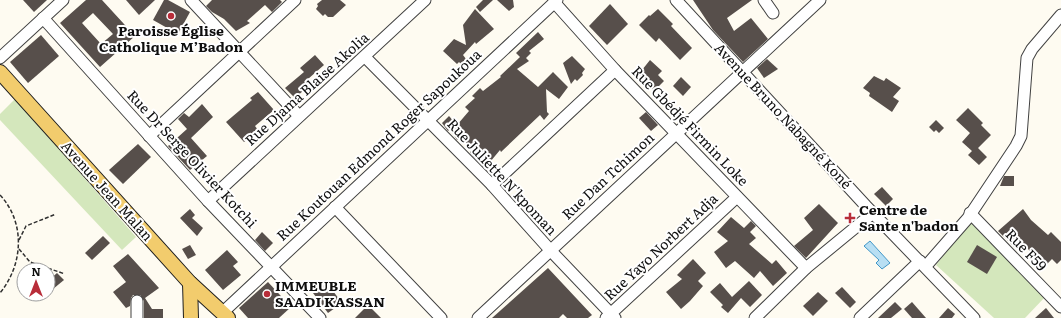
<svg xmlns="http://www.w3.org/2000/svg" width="1061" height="318" viewBox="0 0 1061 318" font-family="Literata,serif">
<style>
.green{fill:#d4e7bc}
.water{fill:#b8dff3;stroke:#4297c7}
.building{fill:#574f4b;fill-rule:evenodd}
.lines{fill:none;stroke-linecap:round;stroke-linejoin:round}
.minor-casing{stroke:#414141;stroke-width:13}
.major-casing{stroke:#1f1f1f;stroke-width:16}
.path{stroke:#303030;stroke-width:1.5;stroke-dasharray:4 2;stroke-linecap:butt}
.minor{stroke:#fff;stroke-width:11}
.major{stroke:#f2cc6d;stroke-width:14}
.poi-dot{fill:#b82d39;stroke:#fff;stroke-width:1.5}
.labels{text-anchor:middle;stroke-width:4;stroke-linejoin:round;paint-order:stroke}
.poi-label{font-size:14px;font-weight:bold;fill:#0e0e0e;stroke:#fff;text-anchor:start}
.street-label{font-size:14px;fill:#0e0e0e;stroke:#fff}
</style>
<rect width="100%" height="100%" fill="#fefbf1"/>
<g class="green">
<polygon points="15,99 136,237 122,250 0,120 0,114"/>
<polygon points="970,222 1046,296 1025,318 994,318 936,265"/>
</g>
<polygon class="water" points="870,241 890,263 882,269 876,263 879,260 864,246"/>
<g class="building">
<polygon points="23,0 47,0 34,12"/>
<path d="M86 0H102L135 36 100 67 60 23ZM93 13 113 34 101 44 82 23Z"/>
<polygon points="126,0 155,0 139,15"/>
<polygon points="164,0 168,0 190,12 178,34 153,20"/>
<polygon points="212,0 280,0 282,2 272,12 265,5 247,21 250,23 236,31 224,19 212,12 206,6"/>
<polygon points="322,0 340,0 346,5 333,17 328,17 325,14 323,16 316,9 318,6 317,4"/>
<polygon points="483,0 493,0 480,12 476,7"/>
<polygon points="497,0 513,0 514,7 509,11"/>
<polygon points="693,0 752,0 727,18 734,31 751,18 768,39 743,62 713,30"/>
<polygon points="610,4 628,24 607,45 589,26"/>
<polygon points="475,9 494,29 476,44 475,42 463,55 466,59 461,64 459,62 457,64 443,51 454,39 466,45 463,25"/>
<polygon points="658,9 673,24 671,26 692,48 680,60 659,38 656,42 639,25 649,15 650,16"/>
<polygon points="538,32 544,39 529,51 531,53 526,58 529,61 517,69 538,87 553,72 568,87 559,99 546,89 547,112 549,114 544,120 540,115 501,152 500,150 485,168 471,154 470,152 473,149 460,137 457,140 450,129 448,131 442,123 449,116 457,125 469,111 465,107 475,98 472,96 480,88 483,91 501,77 500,76 520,57 516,53"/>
<polygon points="41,35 59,56 28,83 10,62"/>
<polygon points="315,55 324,65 308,79 312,83 295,98 285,88 304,72 300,68"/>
<polygon points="572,56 585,69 582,73 583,75 577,81 575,79 571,84 563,63"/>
<polygon points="767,59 778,69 764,78 757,68"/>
<polygon points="650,60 662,71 658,75 664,81 654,91 638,75"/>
<polygon points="874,76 884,81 886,78 901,88 893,97 899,101 892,112 869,96 870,93 863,88"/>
<polygon points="681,77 691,87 683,96 673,86"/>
<polygon points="258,92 274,110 255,126 258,130 244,142 226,122 252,100 250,98"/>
<polygon points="202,104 213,117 191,138 207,156 190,170 168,146 187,129 178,119 184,113 189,117"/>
<polygon points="968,108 983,123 981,125 991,135 978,148 987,157 979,165 968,155 972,151 962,142 970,133 956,120"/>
<polygon points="646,112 658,125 651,131 639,118"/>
<polygon points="936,120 944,128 939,133 936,130 934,132 929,127"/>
<polygon points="138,144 151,157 123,184 109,170"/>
<polygon points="1004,176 1014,176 1014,186 1000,186"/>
<polygon points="882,187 893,199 886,206 874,194"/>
<polygon points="819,204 838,223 806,258 794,246 813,230 804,218"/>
<polygon points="190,209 195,215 192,218 203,228 197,236 180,218"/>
<polygon points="1023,209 1031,220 1048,235 1051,232 1061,242 1061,260 1057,264 1052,259 1045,266 1022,243 1016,249 998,231"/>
<polygon points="731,217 744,228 751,221 756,226 750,232 756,238 749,244 772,264 776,260 787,273 773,286 760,271 754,278 735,261 726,268 714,252 728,241 717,232"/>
<polygon points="262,232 273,243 265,251 255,240"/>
<polygon points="103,236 110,243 92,260 85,253"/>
<polygon points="190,245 196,255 188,259 182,249"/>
<polygon points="977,245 997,257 987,274 967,262"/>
<polygon points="227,250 238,262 233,266 241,275 223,290 205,270"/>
<polygon points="128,254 159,288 145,298 152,309 163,309 163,318 144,318 144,301 140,295 133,295 131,298 130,306 126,308 113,292 126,282 113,266"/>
<polygon points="693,259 706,273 698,281 703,286 690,301 681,309 666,292 682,279 677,275"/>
<polygon points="548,268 592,315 588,318 567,318 563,314 559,318 492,318"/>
<polygon points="57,273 64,280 53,289 48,281"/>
<polygon points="749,281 762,295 750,307 741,298 728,313 721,307 723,305 710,292 720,283 732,297"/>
<polygon points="268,282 291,307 279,318 248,318 239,308"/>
<polygon points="327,283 342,303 328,313 313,293"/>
<polygon points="842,287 856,302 850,308 835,293"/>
<polygon points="818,292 828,301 813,316 803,306"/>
<polygon points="895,302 902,309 891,318 878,318"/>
<polygon points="912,302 926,318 912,318 904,309"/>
<polygon points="368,305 381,318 355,318"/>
<polygon points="948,308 955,314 952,318 939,318"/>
<polygon points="1046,308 1054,318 1035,318"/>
</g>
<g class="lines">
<g class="minor-casing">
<g id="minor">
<polyline points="191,0 299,116"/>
<polyline points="676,0 866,206 974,318"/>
<polyline points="764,0 773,13"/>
<polyline points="554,2 615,70 806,268"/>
<polyline points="43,18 208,201 320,318"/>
<polyline points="365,57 492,185 551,251 615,318"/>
<polyline points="0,58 63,0"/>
<polyline points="149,136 295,0"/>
<polyline points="492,185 615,70"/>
<polyline points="208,201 425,0"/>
<polyline points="335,207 441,318"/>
<polyline points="970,213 1061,307"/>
<polyline points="926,266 968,218 1016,146 1021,136 1027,58 1032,49 1061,15"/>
<polyline points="222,313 557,0"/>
<polyline points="137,318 137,301"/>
<polyline points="478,318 820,0"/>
<polyline points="606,318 737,197"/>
<polyline points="755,318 806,268 873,213"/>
<polyline points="860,318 920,261"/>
</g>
</g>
<g class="major-casing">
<g id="major">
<polyline points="0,72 190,283 228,318"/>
<polyline points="190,283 191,318"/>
</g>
</g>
<g class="path">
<path d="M0 195C26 223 23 265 0 293"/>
<polyline points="19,240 26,226 56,214"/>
<polyline points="19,249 30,262 65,274"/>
</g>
<use href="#minor" class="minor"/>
<use href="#major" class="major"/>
</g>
<g class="poi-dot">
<circle cx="171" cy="16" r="4"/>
<path d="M848 212h4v4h4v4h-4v4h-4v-4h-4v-4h4z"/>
<circle cx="267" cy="294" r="4"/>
</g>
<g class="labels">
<g class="poi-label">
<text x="171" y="36" text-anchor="middle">Paroisse Église<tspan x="171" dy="16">Catholique M’Badon</tspan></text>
<text x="859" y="215">Centre de<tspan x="859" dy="16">Sante n'badon</tspan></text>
<text x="275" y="291">IMMEUBLE<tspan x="275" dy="16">SAADI KASSAN</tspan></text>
</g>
<g class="street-label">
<text transform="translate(307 89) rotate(-42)" y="5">Rue Djama Blaise Akolia</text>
<text transform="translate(783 116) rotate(47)" y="5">Avenue Bruno Nabagné Koné</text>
<text transform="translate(690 126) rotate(46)" y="5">Rue Gbédjé Firmin Loke</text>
<text transform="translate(379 145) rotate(-43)" y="5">Rue Koutouan Edmond Roger Sapoukoua</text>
<text transform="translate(192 159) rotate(47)" y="5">Rue Dr Serge Olivier Kotchi</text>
<text transform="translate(608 176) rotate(-43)" y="5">Rue Dan Tchimon</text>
<text transform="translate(502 177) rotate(47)" y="5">Rue Juliette N'kpoman</text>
<text transform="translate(107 191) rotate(48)" y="5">Avenue Jean Malan</text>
<text transform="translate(661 247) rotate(-43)" y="5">Rue Yayo Norbert Adja</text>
<text transform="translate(1026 250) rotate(46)" y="5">Rue F59</text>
</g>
</g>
<g transform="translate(36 282)"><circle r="19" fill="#ffffff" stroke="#9f9f9f"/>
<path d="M0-3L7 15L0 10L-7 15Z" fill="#b82d39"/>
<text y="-6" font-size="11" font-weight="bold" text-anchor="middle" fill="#0e0e0e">N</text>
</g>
</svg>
